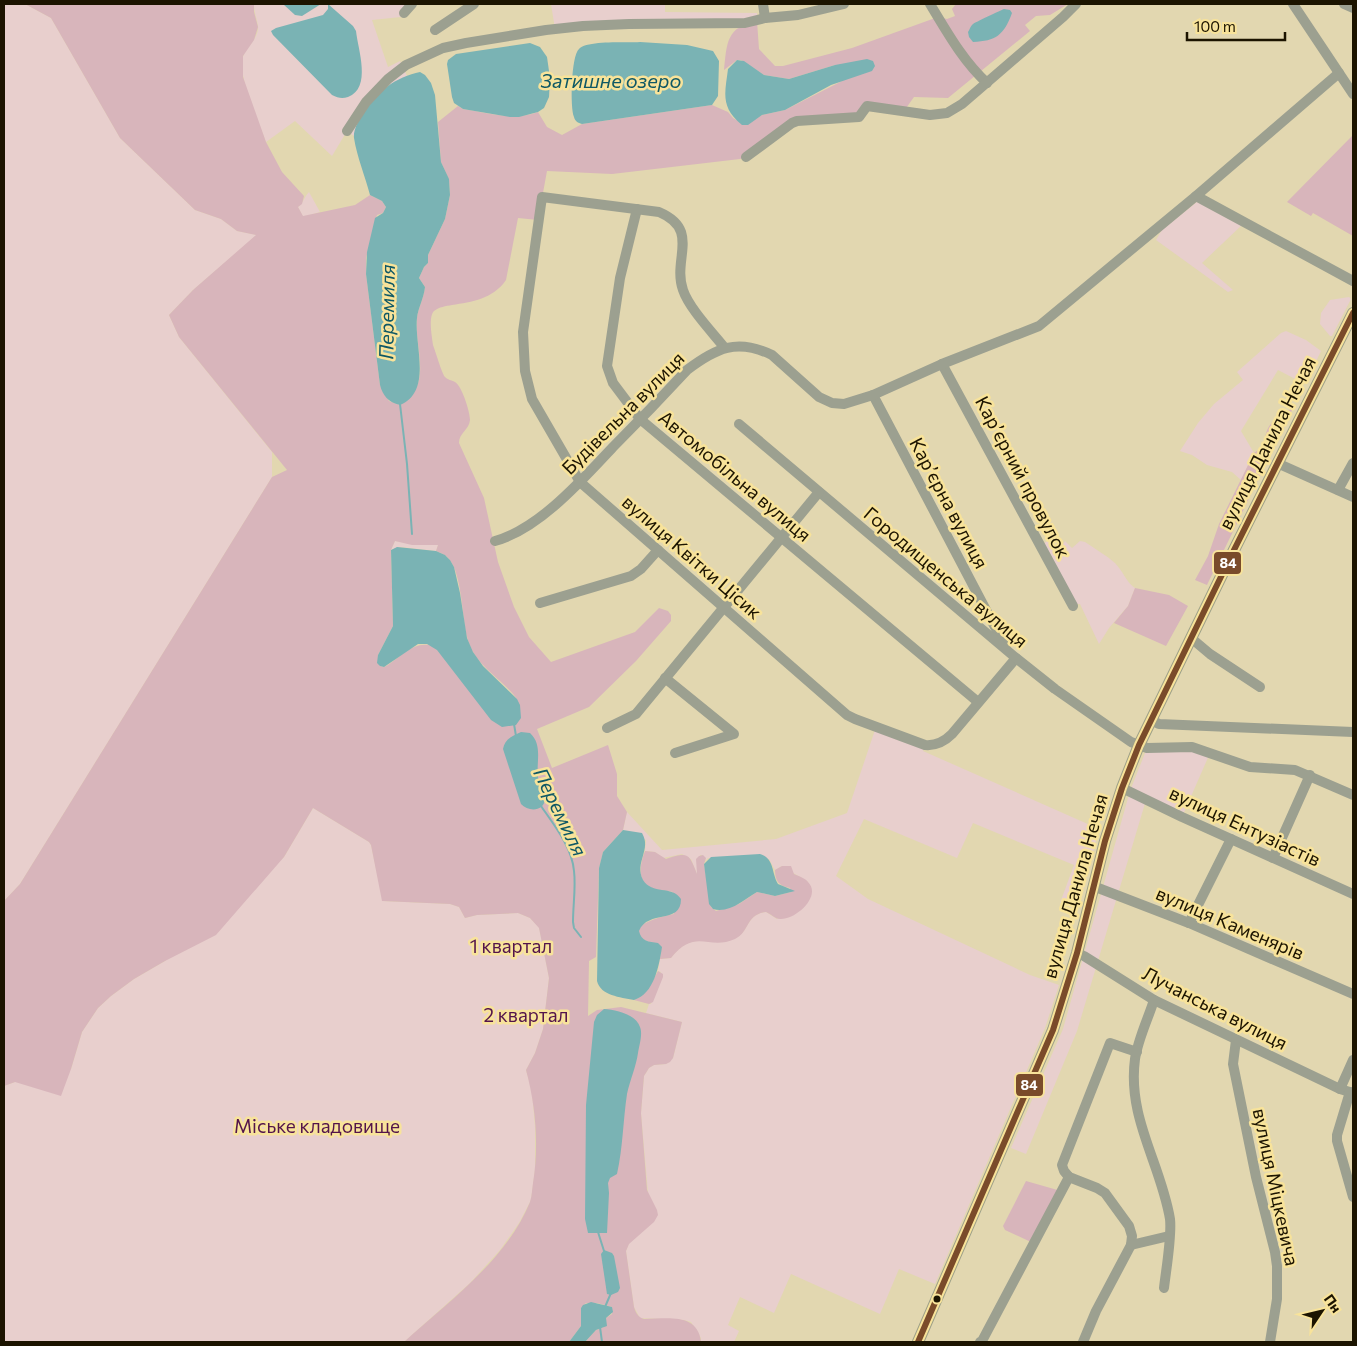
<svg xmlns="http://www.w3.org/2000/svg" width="1357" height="1346" viewBox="0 0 1357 1346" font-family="Commissioner,sans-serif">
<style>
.green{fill:#e8cfcd}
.forest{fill:#d8b5bb;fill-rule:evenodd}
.water{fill:#7ab3b4}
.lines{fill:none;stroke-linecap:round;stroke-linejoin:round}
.stream{stroke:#7ab3b4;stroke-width:2}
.minor{stroke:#9ca090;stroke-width:10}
.major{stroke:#9da088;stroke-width:12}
.bus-1-casing{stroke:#f8e39a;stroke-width:10}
.bus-1{stroke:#7a4b2a;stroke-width:6}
.bus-dot{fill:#1c1400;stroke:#f8e39a;stroke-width:2}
.labels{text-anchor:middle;stroke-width:5;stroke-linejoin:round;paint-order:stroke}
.street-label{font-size:19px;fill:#1c1400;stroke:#f8e39a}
.park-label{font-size:19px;fill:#53144b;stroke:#f8e39a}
.water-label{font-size:20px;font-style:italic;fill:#0f5865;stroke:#f8e39a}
.line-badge{stroke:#f8e39a;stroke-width:2}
.badge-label{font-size:14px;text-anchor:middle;font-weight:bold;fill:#fff}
</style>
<rect width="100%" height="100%" fill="#e2d7b0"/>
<g class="green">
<polygon points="4,4 25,4 51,18 120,138 195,210 221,219 237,231 257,235 193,290 169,315 179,337 272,452 272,477 20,884 4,901"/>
<path d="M254 4H412L401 17 372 20 388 67 400 61 407 76 387 87 360 120 354 136 347 131 332 156 295 121 266 142C259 123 237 75 243 57 246 46 259 39 258 26 257 19 254 12 254 4Z"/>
<polygon points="551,4 665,4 665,12 757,13 757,21 555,29"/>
<path d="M309 192 320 212 303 217 298 207C304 202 304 197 309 192Z"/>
<polygon points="1198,201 1242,225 1202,263 1233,290 1228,292 1156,240 1162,230"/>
<polygon points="1349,297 1351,299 1332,336 1330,336 1320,324 1321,313 1330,300"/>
<polygon points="1286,331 1306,340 1321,351 1305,384 1278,370 1241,431 1254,453 1241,480 1232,472 1207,465 1192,455 1180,451 1198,423 1214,404 1243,380 1237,372 1281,333"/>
<path d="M1051 538 1057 545 1062 546 1065 541 1072 548 1080 541 1085 542C1095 549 1106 555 1115 563 1123 571 1126 582 1135 588L1128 606 1109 628 1099 644 1080 604H1075L1042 545Z"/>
<polygon points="395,541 438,545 436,551 400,547 391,550"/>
<path d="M876 727 925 745 923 751 1099 829 1078 910 1060 903 1074 865 973 823 957 858 864 819 836 876 868 899 1030 975 1059 985 1045 1028 935 1284 899 1269 880 1314 791 1274 774 1313 740 1297 728 1325 739 1331 734 1342H701V1338L691 1322 684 1320 640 1318 634 1307 626 1251 648 1193 641 1113 644 1076 649 1068 654 1065 666 1064 673 1058 682 1022 646 1013 649 1004H651L661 972 658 971 660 959 671 958C694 928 708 949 735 938 750 932 745 915 766 912L777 919 808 882 782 866 775 870 769 859 708 858 706 860 702 855H700L698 877 691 859 682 854 663 858 655 852 645 851 646 840 623 830 627 812 662 850 776 839 847 813Z"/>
<polygon points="1147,748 1210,753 1182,817 1146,800 1077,1031 1026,1154 1011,1148 1063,1029 1130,791"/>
<polygon points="313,808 369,842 371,845 383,901 450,904 459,907 465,918 477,915 518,913 530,918 539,927 549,978 543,1029 535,1053 526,1070 532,1091 535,1127 535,1170 531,1200 519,1223 500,1250 470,1283 404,1342 4,1342 4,1086 15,1082 71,1069 82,1032 98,1008 111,996 134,979 165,961 284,857"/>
</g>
<g class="forest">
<path d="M25 4H254V12L258 27 254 40 243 56V77L266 142 282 172 304 196 302 204 298 207 303 216 355 205 370 195 382 201 386 207 383 213 377 215 366 258V274L380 385 389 401 400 405C434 385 414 349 417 318 418 308 424 298 425 287L419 278 424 267 428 263V255L445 219 450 195 449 180 441 162 438 122 458 106 463 109C489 113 513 121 538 112L547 127 562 135 582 124 712 105 728 112 733 118 745 125 762 115 785 110 842 81 835 65 789 79 764 75 741 60H737L724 70C727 43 726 27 757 21L759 49 775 66H783L852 48 938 17 947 19 955 16 952 9 956 4H1068L1050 15 1036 16 1025 25 1030 31 948 98 914 97 904 111 867 106 859 117 803 120 746 157 740 159 612 174 547 171 538 220 518 218 506 280C493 299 472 302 452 305 446 306 439 307 434 311 428 317 432 337 433 345 435 350 442 374 445 377 448 380 451 380 455 382 462 386 470 412 470 420 469 430 459 433 459 443L484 498 498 562 514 607 529 637 551 662 635 632 659 608 668 611 671 615V621L636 661 589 707 537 729 552 768 608 745 617 774V796L627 812 623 830 603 852 599 868 596 957 589 961 588 1016 597 1010 621 1007 682 1022 673 1058 670 1062 666 1064 654 1065 649 1068 644 1076 641 1113 647 1190 657 1210 658 1215 654 1222 629 1244 626 1251 634 1307C636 1313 638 1317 644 1319 666 1319 698 1312 701 1342H585L596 1330 604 1327 606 1318 612 1314V1307L597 1303H586L581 1308V1326L569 1342H404C448 1302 507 1259 530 1202 532 1196 532 1189 533 1183 539 1146 536 1107 526 1070L535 1053 543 1029 549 978 539 928 530 918 518 913 477 915 465 918 459 907 450 904 382 901 371 845 369 842 313 808 284 857 216 935 165 961 134 979 111 996 98 1008 82 1032 71 1069 61 1096 15 1082 4 1086V901L20 884 272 477 287 470 179 337 169 315 193 290 256 235 237 231 221 219 195 210 120 138 51 18ZM395 541 412 545H438L436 551C441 553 446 555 449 559 462 574 462 617 467 637 474 666 501 677 517 699L433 646C415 640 402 655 388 665L384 667 380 666 378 655 393 626 391 550Z"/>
<polygon points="1353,135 1353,236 1313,213 1311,216 1287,202"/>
<path d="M1293 408 1207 585 1195 580 1208 556 1219 524 1254 453 1264 446C1265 424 1275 417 1293 408Z"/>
<polygon points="1135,588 1169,595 1188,606 1166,646 1114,623 1128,606"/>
<path d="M645 851 655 852 666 859C688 852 689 853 697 874L696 859 699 856 703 855 706 858 704 864 711 907 716 911 739 904 757 892 775 896 791 892 790 888C779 886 775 881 775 870L782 866H791L794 874C798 876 805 878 808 882 822 896 796 920 780 919 775 919 771 914 766 912 745 915 750 932 735 939 708 951 696 927 671 958L660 959 661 947C656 941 649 944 643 939 625 924 665 916 674 914L673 892C667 891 660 890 653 889 636 884 640 863 645 851Z"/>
<path d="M658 971 663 974V977L653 1002 649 1004 634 1000C646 996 652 982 658 971Z"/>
<polygon points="1026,1181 1061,1191 1033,1243 1005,1230 1003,1226"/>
</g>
<g class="water">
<polygon points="283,4 321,4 302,16 295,15"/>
<path d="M328 4 353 26 356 31C358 50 372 88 348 97 342 99 338 98 332 95L273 35 271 31 276 28 323 15 328 9Z"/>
<path d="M1004 9 1010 10 1012 13C1004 35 996 41 973 42L969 37 968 32C970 29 970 27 973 24 974 23 1001 10 1004 9Z"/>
<path d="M640 42 687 45 713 51 719 61 718 96 712 105 582 124C578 123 575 121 574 117 570 108 571 56 579 49 587 40 627 43 640 42Z"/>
<polygon points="530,43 540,47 547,57 550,78 549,97 544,108 538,112 519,117 510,117 463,109 454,103 452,97 447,64 448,60 456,54"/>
<path d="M867 59 873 61 875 66 872 71 831 85 785 110 762 115 748 125H742C720 107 725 93 728 69L737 60 744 61 764 75 789 79 835 65Z"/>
<path d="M420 72 425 75 431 83 435 95 441 162 449 179 450 195 445 219 428 255V263L424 267 419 278 425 287C424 298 418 308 417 318 414 345 433 391 400 405 388 402 383 396 380 385L366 274 367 252 375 218 383 213 386 207 382 201 370 195C365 176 357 157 354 138 352 123 376 95 388 86 396 80 409 74 420 72Z"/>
<polygon points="397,547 436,551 445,555 450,560 454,567 460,593 467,638 473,652 483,666 517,699 520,705 521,718 516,725 502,727 491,720 437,650 427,644 418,644 384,667 380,666 377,663 378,655 393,626 391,550"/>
<path d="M521 732 530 733C543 745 536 762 538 777 539 785 546 792 545 799 544 812 528 812 521 804L503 749C505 739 512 736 521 732Z"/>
<path d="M623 830 642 833C652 850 634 862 643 880 652 895 672 885 681 899 681 925 648 909 639 931 641 941 649 942 658 943L662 947C659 966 654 994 634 1000 620 997 601 996 597 981L599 868 603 852Z"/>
<path d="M760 854C775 859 771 872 778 884L795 891 775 896 757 892C745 899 729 914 713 909L709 904 704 864 711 857Z"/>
<path d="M604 1009C616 1010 636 1014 640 1027 643 1034 639 1046 638 1053 636 1067 630 1080 627 1094 623 1121 623 1147 617 1174L610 1178 608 1183 609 1193 607 1233H588L585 1219 586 1105 594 1022 597 1015Z"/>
<polygon points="604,1250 612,1253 614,1256 620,1288 618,1292 611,1295 607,1294 601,1254"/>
<polygon points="591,1302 612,1307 613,1312 606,1318 607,1326 596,1330 585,1342 569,1342 581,1326 581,1308 583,1305"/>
</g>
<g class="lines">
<g class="stream">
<polyline points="400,404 407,464 412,534"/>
<polyline points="514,724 516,736"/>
<path d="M541 806C554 825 572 847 574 871 576 887 573 905 573 922L574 928 581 937"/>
<polyline points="598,1232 604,1251"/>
<polyline points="605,1307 611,1293"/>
<polyline points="600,1327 602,1342"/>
</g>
<g class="minor">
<polyline points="763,4 765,18"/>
<path d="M930 4C947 32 963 61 987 83"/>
<polyline points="1293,4 1353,94"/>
<polyline points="1344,4 1353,8"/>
<polyline points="404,13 412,4"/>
<polyline points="435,30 474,4"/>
<polyline points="347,131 366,102 388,79 406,65 443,48 466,43 546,30 583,26 629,24 745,23 765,18 798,15 844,4"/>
<polyline points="746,157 792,123 797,121 859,117 867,106 930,115 947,113 962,104 1063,17 1076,4"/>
<polyline points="1196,196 1353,281"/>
<polyline points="637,209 620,278 607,366 613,383 640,419 978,702"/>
<path d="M724 347C712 332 689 308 683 290 672 259 701 230 659 212L542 197 523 332 525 371 532 399 580 482 847 715 855 719 925 745C936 746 944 742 952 734L1016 658"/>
<polyline points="942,364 1073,606"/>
<polyline points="873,395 1006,648"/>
<polyline points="739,424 1016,658 1055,689 1131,742 1147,748 1192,747 1250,767 1295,770 1353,795"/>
<polyline points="1277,463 1353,497"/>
<polyline points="1338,490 1353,463"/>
<path d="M495 541C539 529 582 480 613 447 638 422 663 396 687 370 716 348 737 338 772 355L819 397 832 403 844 404 873 395 942 364 1039 326 1196 196 1339 73"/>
<polyline points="540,603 631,576 641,569 658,550"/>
<polyline points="1191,638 1210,654 1260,687"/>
<polyline points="665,678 734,734 675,753"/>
<polyline points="1151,720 1159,724 1353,732"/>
<polyline points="607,728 636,714 819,492"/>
<polyline points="1122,788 1182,817 1353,894"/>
<polyline points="1273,858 1310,775"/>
<polyline points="1093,886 1189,923 1353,994"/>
<polyline points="1189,923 1231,839"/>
<polyline points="1077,953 1084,956 1154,1000 1340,1089 1353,1093"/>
<path d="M1154 1000C1148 1019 1138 1039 1135 1059 1127 1118 1161 1164 1170 1219 1172 1236 1166 1270 1164 1288"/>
<polyline points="1236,1040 1233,1064 1256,1177 1275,1252 1277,1266 1277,1299 1270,1342"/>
<polyline points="1340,1089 1353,1060"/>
<polyline points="1350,1092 1337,1135 1337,1141 1353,1197"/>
<polyline points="1069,1177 1097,1188 1105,1193 1129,1226 1132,1236 1131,1245 1096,1311 1083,1342"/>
<polyline points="1069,1177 1064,1171 1062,1165 1110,1043 1137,1052"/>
<polyline points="1131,1245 1169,1236"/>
<polyline points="980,1342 982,1341 1069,1177"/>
</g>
<polyline class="major" points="918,1342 1053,1030 1077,953 1105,841 1122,788 1139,745 1234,550 1353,313"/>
<g class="bus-1-casing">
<polyline id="bus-1" points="918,1342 1053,1030 1077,953 1105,841 1122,788 1139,745 1234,550 1353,313"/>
</g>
<use href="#bus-1" class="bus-1"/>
</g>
<circle class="bus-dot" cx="937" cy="1299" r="4.5"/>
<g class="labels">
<g class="street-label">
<text transform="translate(623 413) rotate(-45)" y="7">Будівельна вулиця</text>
<text transform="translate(1267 443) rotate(-63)" y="7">вулиця Данила Нечая</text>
<text transform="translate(735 476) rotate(40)" y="7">Автомобільна вулиця</text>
<text transform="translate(1023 477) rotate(62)" y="7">Карʼєрний провулок</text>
<text transform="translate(949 503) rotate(62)" y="7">Карʼєрна вулиця</text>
<text transform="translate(692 557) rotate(41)" y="7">вулиця Квітки Цісик</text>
<text transform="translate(946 577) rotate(40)" y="7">Городищенська вулиця</text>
<text transform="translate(1245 826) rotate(25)" y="7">вулиця Ентузіастів</text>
<text transform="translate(1075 886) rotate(-74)" y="7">вулиця Данила Нечая</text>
<text transform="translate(1230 923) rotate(23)" y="7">вулиця Каменярів</text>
<text transform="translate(1215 1008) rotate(27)" y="7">Лучанська вулиця</text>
<text transform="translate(1276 1187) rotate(78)" y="7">вулиця Міцкевича</text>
</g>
<g class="park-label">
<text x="511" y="953">1 квартал</text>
<text x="526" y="1022">2 квартал</text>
<text x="317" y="1133">Міське кладовище</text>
</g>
<g class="water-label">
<text x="611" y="88">Затишне озеро</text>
<text transform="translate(387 312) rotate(-89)" y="7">Перемиля</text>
<text transform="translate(560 812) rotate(64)" y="7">Перемиля</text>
</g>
</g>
<g class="line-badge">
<rect x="1213" y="551" width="29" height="24" rx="5" fill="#7a4b2a"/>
<rect x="1015" y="1073" width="29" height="24" rx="5" fill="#7a4b2a"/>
</g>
<g class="badge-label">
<text x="1228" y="568">84</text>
<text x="1029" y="1090">84</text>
</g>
<rect width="1357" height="1346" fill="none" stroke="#1c1400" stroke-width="10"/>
<g transform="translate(1322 1311) rotate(55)" stroke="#f8e39a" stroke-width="4" paint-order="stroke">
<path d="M0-4L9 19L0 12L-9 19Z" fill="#1c1400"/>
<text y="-8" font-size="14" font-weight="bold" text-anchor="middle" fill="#1c1400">Пн</text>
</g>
<path d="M1187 32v8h98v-8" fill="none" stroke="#1c1400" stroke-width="2.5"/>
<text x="1194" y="32" font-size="15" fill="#1c1400" stroke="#f8e39a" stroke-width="4" paint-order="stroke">100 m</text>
</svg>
